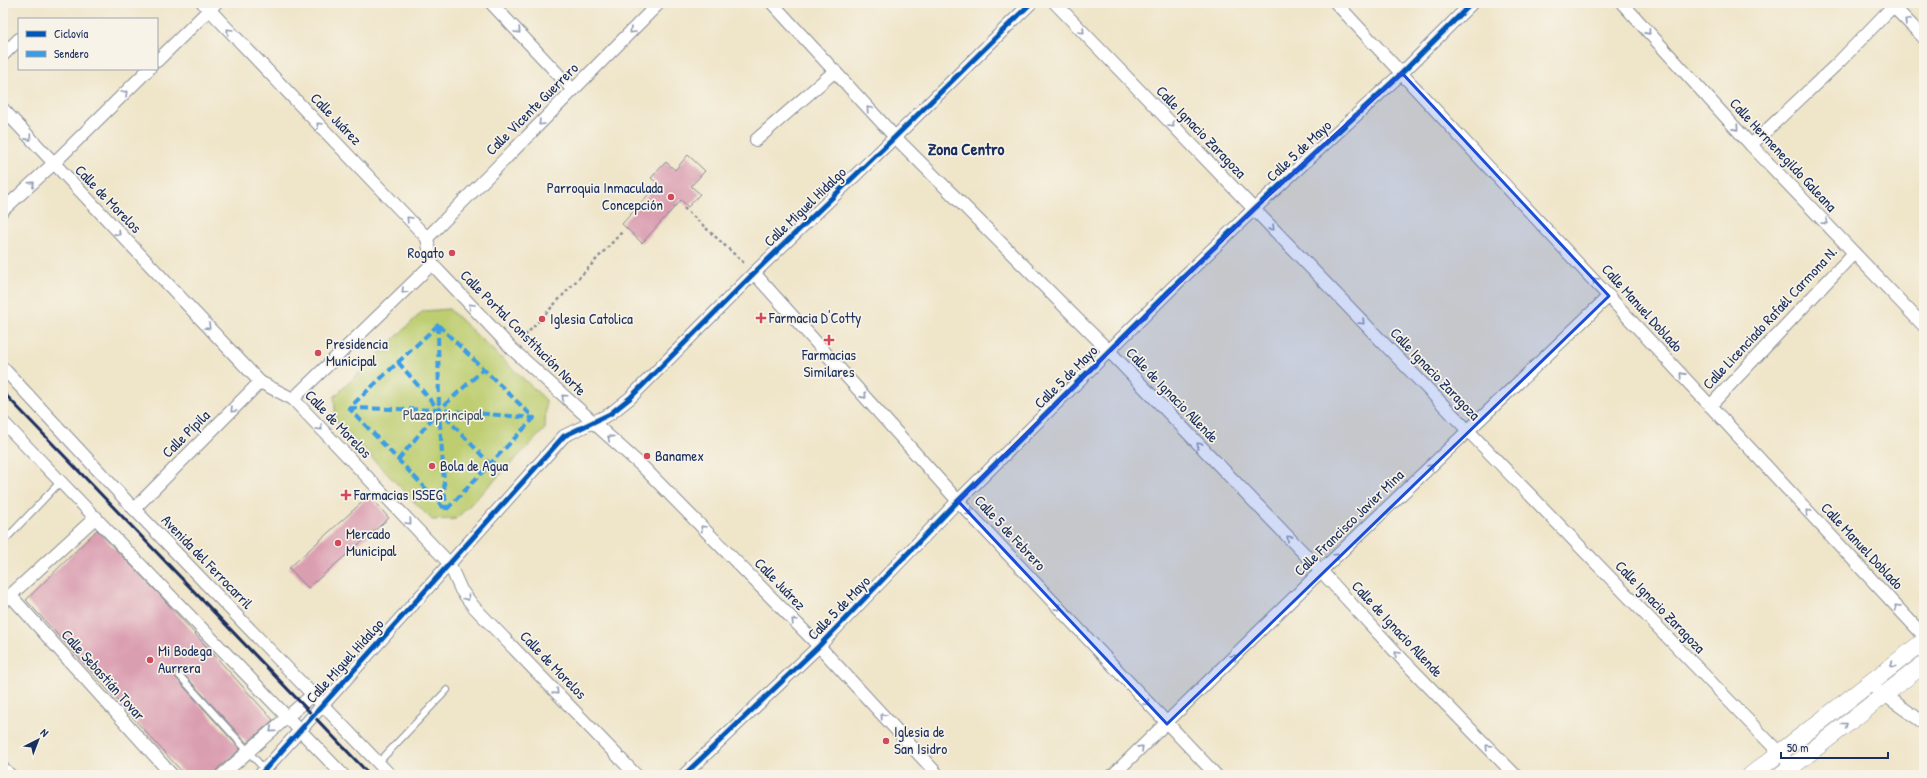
<svg xmlns="http://www.w3.org/2000/svg" width="1927" height="778" viewBox="0 0 1927 778" font-family="'Patrick Hand',sans-serif">
<style>
.green{fill:#bdcd6f;stroke:#6c7e66}
.building{fill:#da9eb1}
.lines{fill:none;stroke-linecap:round;stroke-linejoin:round}
.lane-casing{stroke:#858a94;stroke-width:8}
.street-casing{stroke:#858a94;stroke-width:14}
.secondary-casing{stroke:#858a94;stroke-width:18}
.path{stroke:#858a94;stroke-width:2.5;stroke-dasharray:3 3;stroke-linecap:butt}
.lane{stroke:#fff;stroke-width:6}
.street{stroke:#fff;stroke-width:12}
.secondary{stroke:#fff;stroke-width:17}
.rail{stroke:#1b2f5e;stroke-width:3}
.quiet{stroke:#3b9de6;stroke-width:4;stroke-dasharray:8 4;stroke-linecap:butt}
.cycleway-casing{stroke:#f7f3e8;stroke-width:8}
.cycleway{stroke:#0057b8;stroke-width:5}
.oneway{stroke:#8d97ae}
.marked{fill:#1d4ed8;fill-opacity:0.2;stroke:#1d4ed8;stroke-width:3;stroke-linejoin:round}
.poi-dot{fill:#d1495b;stroke:#f7f3e8;stroke-width:1.5}
.labels{text-anchor:middle;stroke-width:3.5;stroke-linejoin:round;paint-order:stroke}
.street-label{font-size:15px;fill:#1b2f5e;stroke:#f7f3e8}
.poi-label{font-size:15px;fill:#1b2f5e;stroke:#f7f3e8;text-anchor:start}
.park-label{font-size:15px;fill:#445662;stroke:#f7f3e8}
.quarter-label{font-size:17px;font-weight:bold;fill:#1b2f5e;stroke:#f7f3e8}
</style>
<rect width="100%" height="100%" fill="#f7f3e8"/>
<filter id="ink" filterUnits="userSpaceOnUse"><feTurbulence type="fractalNoise" baseFrequency=".025" numOctaves="2"/><feDisplacementMap in="SourceGraphic" scale="8" xChannelSelector="R" yChannelSelector="G"/><feConvolveMatrix kernelMatrix="1 2 1 2 8 2 1 2 1" color-interpolation-filters="sRGB"/></filter>
<filter id="wash" filterUnits="userSpaceOnUse"><feTurbulence type="fractalNoise" baseFrequency=".012" numOctaves="4" result="noise"/><feDisplacementMap in="SourceGraphic" scale="16" xChannelSelector="R" yChannelSelector="G"/><feGaussianBlur stdDeviation="0.9" result="paint"/><feColorMatrix in="noise" values="0 0 0 0 0 0 0 0 0 0 0 0 0 0 0 0 0 1.4 0 .05"/><feComposite in="paint" operator="in"/></filter>
<g filter="url(#wash)">
<rect width="100%" height="100%" fill="#efe5c9"/>
<polygon class="green" points="449,309 546,400 545,429 456,519 432,520 336,421 334,397 423,311"/>
<g id="blocks">
<g class="building">
<polygon points="688,155 705,171 691,186 700,194 688,207 681,200 642,243 622,224 658,184 651,178 666,162 675,170"/>
<polygon points="369,496 389,518 308,588 289,568"/>
<polygon points="97,530 157,592 273,720 247,743 182,672 178,671 176,672 176,678 240,749 217,769 215,775 185,775 26,600"/>
</g>
</g>
</g>
<g filter="url(#ink)">
<use href="#blocks" fill-opacity="0" stroke="#858a94" stroke-width="1"/>
<g class="lines">
<g class="lane-casing">
<g id="lane">
<polyline points="3,542 61,481"/>
<polyline points="179,675 265,770"/>
<polyline points="378,763 447,690"/>
</g>
</g>
<g class="street-casing">
<g id="street">
<polyline points="203,3 427,238 432,264"/>
<polyline points="491,3 573,90"/>
<polyline points="772,3 895,137 1109,351 1321,571 1404,661 1515,775"/>
<polyline points="1055,3 1792,766"/>
<polyline points="1336,3 1924,636"/>
<polyline points="1622,3 1751,145 1924,326"/>
<polyline points="1890,3 1924,38"/>
<polyline points="3,55 19,39"/>
<polyline points="157,61 216,3"/>
<polyline points="3,109 260,382 293,399 449,563 461,590 474,607 636,775"/>
<polyline points="756,140 835,71"/>
<polyline points="1751,145 1839,62 1896,3"/>
<polyline points="3,210 53,164 149,69"/>
<polyline points="427,238 659,3"/>
<polyline points="432,264 512,349 644,468 819,646 938,775"/>
<polyline points="754,273 958,501 1216,775"/>
<polyline points="3,368 134,509 390,775"/>
<polyline points="293,399 432,264"/>
<polyline points="1710,406 1854,253"/>
<polyline points="3,422 343,775"/>
<polyline points="134,509 260,382"/>
<polyline points="11,596 172,775"/>
<polyline points="3,602 96,517"/>
<polyline points="1869,684 1924,723"/>
<polyline points="3,768 10,775"/>
<polyline points="222,775 312,695"/>
<polyline points="260,775 564,436 610,414 630,398 754,273 895,137 1031,3"/>
<polyline points="684,775 819,646 958,501 1172,288 1254,209 1402,73 1472,3"/>
<polyline points="1113,775 1321,571 1609,296"/>
</g>
</g>
<g class="secondary-casing">
<g id="secondary">
<polyline points="1751,775 1924,641"/>
<polyline points="1781,775 1924,664"/>
</g>
</g>
<g class="path">
<polyline points="684,208 745,264"/>
<polyline points="521,340 622,232"/>
</g>
<use href="#lane" class="lane"/>
<use href="#street" class="street"/>
<use href="#secondary" class="secondary"/>
<polyline class="rail" points="3,392 370,775"/>
<g class="quiet">
<polygon points="438,325 534,418 446,510 349,408"/>
<polyline points="438,325 439,410 446,510"/>
<polyline points="398,362 439,410 490,464"/>
<polyline points="349,408 439,410 534,418"/>
<polyline points="398,460 439,410 484,369"/>
</g>
<g class="cycleway-casing">
<g id="cycleway">
<polyline points="260,775 564,436 610,414 630,398 754,273 895,137 1031,3"/>
<polyline points="684,775 819,646 958,501 1172,288 1254,209 1402,73 1472,3"/>
</g>
</g>
<use href="#cycleway" class="cycleway"/>
</g>
<defs><path id="oneway-chevron" d="M-2-3.5L2.5 0L-2 3.5" fill="none" stroke-width="1.6" stroke-linecap="round" stroke-linejoin="round"/></defs>
<g class="oneway">
<use href="#oneway-chevron" transform="translate(1907 21) rotate(-134)"/>
<use href="#oneway-chevron" transform="translate(229 31) rotate(-134)"/>
<use href="#oneway-chevron" transform="translate(518 31) rotate(47)"/>
<use href="#oneway-chevron" transform="translate(632 31) rotate(135)"/>
<use href="#oneway-chevron" transform="translate(1082 31) rotate(46)"/>
<use href="#oneway-chevron" transform="translate(1648 32) rotate(48)"/>
<use href="#oneway-chevron" transform="translate(125 93) rotate(-45)"/>
<use href="#oneway-chevron" transform="translate(869 109) rotate(-133)"/>
<use href="#oneway-chevron" transform="translate(541 123) rotate(135)"/>
<use href="#oneway-chevron" transform="translate(319 125) rotate(-134)"/>
<use href="#oneway-chevron" transform="translate(1172 125) rotate(46)"/>
<use href="#oneway-chevron" transform="translate(1736 128) rotate(48)"/>
<use href="#oneway-chevron" transform="translate(29 138) rotate(48)"/>
<use href="#oneway-chevron" transform="translate(32 184) rotate(-42)"/>
<use href="#oneway-chevron" transform="translate(409 219) rotate(-134)"/>
<use href="#oneway-chevron" transform="translate(1825 222) rotate(46)"/>
<use href="#oneway-chevron" transform="translate(1272 228) rotate(46)"/>
<use href="#oneway-chevron" transform="translate(118 233) rotate(46)"/>
<use href="#oneway-chevron" transform="translate(1595 280) rotate(-133)"/>
<use href="#oneway-chevron" transform="translate(404 291) rotate(136)"/>
<use href="#oneway-chevron" transform="translate(471 306) rotate(-133)"/>
<use href="#oneway-chevron" transform="translate(1362 322) rotate(46)"/>
<use href="#oneway-chevron" transform="translate(208 327) rotate(46)"/>
<use href="#oneway-chevron" transform="translate(1682 375) rotate(-132)"/>
<use href="#oneway-chevron" transform="translate(864 396) rotate(48)"/>
<use href="#oneway-chevron" transform="translate(564 397) rotate(-138)"/>
<use href="#oneway-chevron" transform="translate(233 410) rotate(135)"/>
<use href="#oneway-chevron" transform="translate(320 428) rotate(47)"/>
<use href="#oneway-chevron" transform="translate(610 438) rotate(-139)"/>
<use href="#oneway-chevron" transform="translate(1199 445) rotate(-134)"/>
<use href="#oneway-chevron" transform="translate(1431 467) rotate(-43)"/>
<use href="#oneway-chevron" transform="translate(1808 512) rotate(-133)"/>
<use href="#oneway-chevron" transform="translate(969 513) rotate(47)"/>
<use href="#oneway-chevron" transform="translate(409 522) rotate(47)"/>
<use href="#oneway-chevron" transform="translate(703 528) rotate(-134)"/>
<use href="#oneway-chevron" transform="translate(1289 538) rotate(-135)"/>
<use href="#oneway-chevron" transform="translate(1337 556) rotate(-43)"/>
<use href="#oneway-chevron" transform="translate(467 598) rotate(52)"/>
<use href="#oneway-chevron" transform="translate(1897 607) rotate(-133)"/>
<use href="#oneway-chevron" transform="translate(1058 608) rotate(47)"/>
<use href="#oneway-chevron" transform="translate(794 621) rotate(-134)"/>
<use href="#oneway-chevron" transform="translate(1397 654) rotate(-133)"/>
<use href="#oneway-chevron" transform="translate(1234 657) rotate(-45)"/>
<use href="#oneway-chevron" transform="translate(1893 665) rotate(142)"/>
<use href="#oneway-chevron" transform="translate(556 692) rotate(46)"/>
<use href="#oneway-chevron" transform="translate(1147 703) rotate(47)"/>
<use href="#oneway-chevron" transform="translate(883 716) rotate(-133)"/>
<use href="#oneway-chevron" transform="translate(1845 725) rotate(-38)"/>
<use href="#oneway-chevron" transform="translate(272 730) rotate(138)"/>
<use href="#oneway-chevron" transform="translate(1488 747) rotate(-134)"/>
<use href="#oneway-chevron" transform="translate(1141 748) rotate(-44)"/>
</g>
</g>
<path class="marked" d="M1402 73 1609 296 1167 724 958 501 1254 209Z"/>
<g class="poi-dot">
<circle cx="671" cy="197" r="4"/>
<circle cx="452" cy="253" r="4"/>
<path d="M759 312h4v4h4v4h-4v4h-4v-4h-4v-4h4z"/>
<circle cx="542" cy="319" r="4"/>
<path d="M827 334h4v4h4v4h-4v4h-4v-4h-4v-4h4z"/>
<circle cx="318" cy="353" r="4"/>
<circle cx="647" cy="456" r="4"/>
<circle cx="432" cy="466" r="4"/>
<path d="M344 489h4v4h4v4h-4v4h-4v-4h-4v-4h4z"/>
<circle cx="338" cy="543" r="4"/>
<circle cx="150" cy="660" r="4"/>
<circle cx="886" cy="741" r="4"/>
</g>
<g class="labels">
<g class="street-label">
<text transform="translate(532 109) rotate(-45)" y="5">Calle Vicente Guerrero</text>
<text transform="translate(336 119) rotate(46)" y="5">Calle Juárez</text>
<text transform="translate(1201 132) rotate(46)" y="5">Calle Ignacio Zaragoza</text>
<text transform="translate(1299 151) rotate(-43)" y="5">Calle 5 de Mayo</text>
<text transform="translate(1783 155) rotate(47)" y="5">Calle Hermenegildo Galeana</text>
<text transform="translate(108 199) rotate(46)" y="5">Calle de Morelos</text>
<text transform="translate(805 207) rotate(-44)" y="5">Calle Miguel Hidalgo</text>
<text transform="translate(1642 308) rotate(48)" y="5">Calle Manuel Doblado</text>
<text transform="translate(1770 318) rotate(-47)" y="5">Calle Licenciado Rafaél Carmona N.</text>
<text transform="translate(523 333) rotate(45)" y="5">Calle Portal Constitución Norte</text>
<text transform="translate(1435 374) rotate(46)" y="5">Calle Ignacio Zaragoza</text>
<text transform="translate(1066 377) rotate(-45)" y="5">Calle 5 de Mayo</text>
<text transform="translate(1172 395) rotate(46)" y="5">Calle de Ignacio Allende</text>
<text transform="translate(338 424) rotate(46)" y="5">Calle de Morelos</text>
<text transform="translate(186 434) rotate(-45)" y="5">Calle Pípila</text>
<text transform="translate(1349 523) rotate(-44)" y="5">Calle Francisco Javier Mina</text>
<text transform="translate(1010 533) rotate(47)" y="5">Calle 5 de Febrero</text>
<text transform="translate(1862 546) rotate(47)" y="5">Calle Manuel Doblado</text>
<text transform="translate(207 562) rotate(46)" y="5">Avenida del Ferrocarril</text>
<text transform="translate(780 584) rotate(46)" y="5">Calle Juárez</text>
<text transform="translate(1660 607) rotate(46)" y="5">Calle Ignacio Zaragoza</text>
<text transform="translate(839 608) rotate(-46)" y="5">Calle 5 de Mayo</text>
<text transform="translate(1397 629) rotate(47)" y="5">Calle de Ignacio Allende</text>
<text transform="translate(345 661) rotate(-48)" y="5">Calle Miguel Hidalgo</text>
<text transform="translate(553 665) rotate(46)" y="5">Calle de Morelos</text>
<text transform="translate(103 675) rotate(48)" y="5">Calle Sebastián Tovar</text>
</g>
<g class="poi-label">
<text x="663" y="193" text-anchor="end">Parroquia Inmaculada<tspan x="663" dy="17">Concepción</tspan></text>
<text x="444" y="258" text-anchor="end">Rogato</text>
<text x="769" y="323">Farmacia D'Cotty</text>
<text x="550" y="324">Iglesia Catolica</text>
<text x="326" y="349">Presidencia<tspan x="326" dy="17">Municipal</tspan></text>
<text x="829" y="360" text-anchor="middle">Farmacias<tspan x="829" dy="17">Similares</tspan></text>
<text x="655" y="461">Banamex</text>
<text x="440" y="471">Bola de Agua</text>
<text x="354" y="500">Farmacias ISSEG</text>
<text x="346" y="539">Mercado<tspan x="346" dy="17">Municipal</tspan></text>
<text x="158" y="656">Mi Bodega<tspan x="158" dy="17">Aurrera</tspan></text>
<text x="894" y="737">Iglesia de<tspan x="894" dy="17">San Isidro</tspan></text>
</g>
<g class="park-label">
<text x="443" y="420">Plaza principal</text>
</g>
<g class="quarter-label">
<text x="966" y="155">Zona Centro</text>
</g>
</g>
<rect width="1927" height="778" fill="none" stroke="#f7f3e8" stroke-width="16"/>
<rect x="18" y="18" width="140" height="52" fill="#f7f3e8" stroke="#9fa5b1"/>
<rect x="26" y="31" width="20" height="6" fill="#0057b8" stroke="#9fa5b1"/>
<text x="54" y="38" font-size="12" fill="#1b2f5e">Ciclovía</text>
<rect x="26" y="51" width="20" height="6" fill="#3b9de6" stroke="#9fa5b1"/>
<text x="54" y="58" font-size="12" fill="#1b2f5e">Sendero</text>
<g transform="translate(38 740) rotate(42)" stroke="#f7f3e8" stroke-width="3" paint-order="stroke">
<path d="M0-3L7 15L0 10L-7 15Z" fill="#1b2f5e"/>
<text y="-6" font-size="11" font-weight="bold" text-anchor="middle" fill="#1b2f5e">N</text>
</g>
<path d="M1781 752v6h107v-6" fill="none" stroke="#1b2f5e" stroke-width="2"/>
<text x="1787" y="752" font-size="12" fill="#1b2f5e" stroke="#f7f3e8" stroke-width="3" paint-order="stroke">50 m</text>
</svg>
